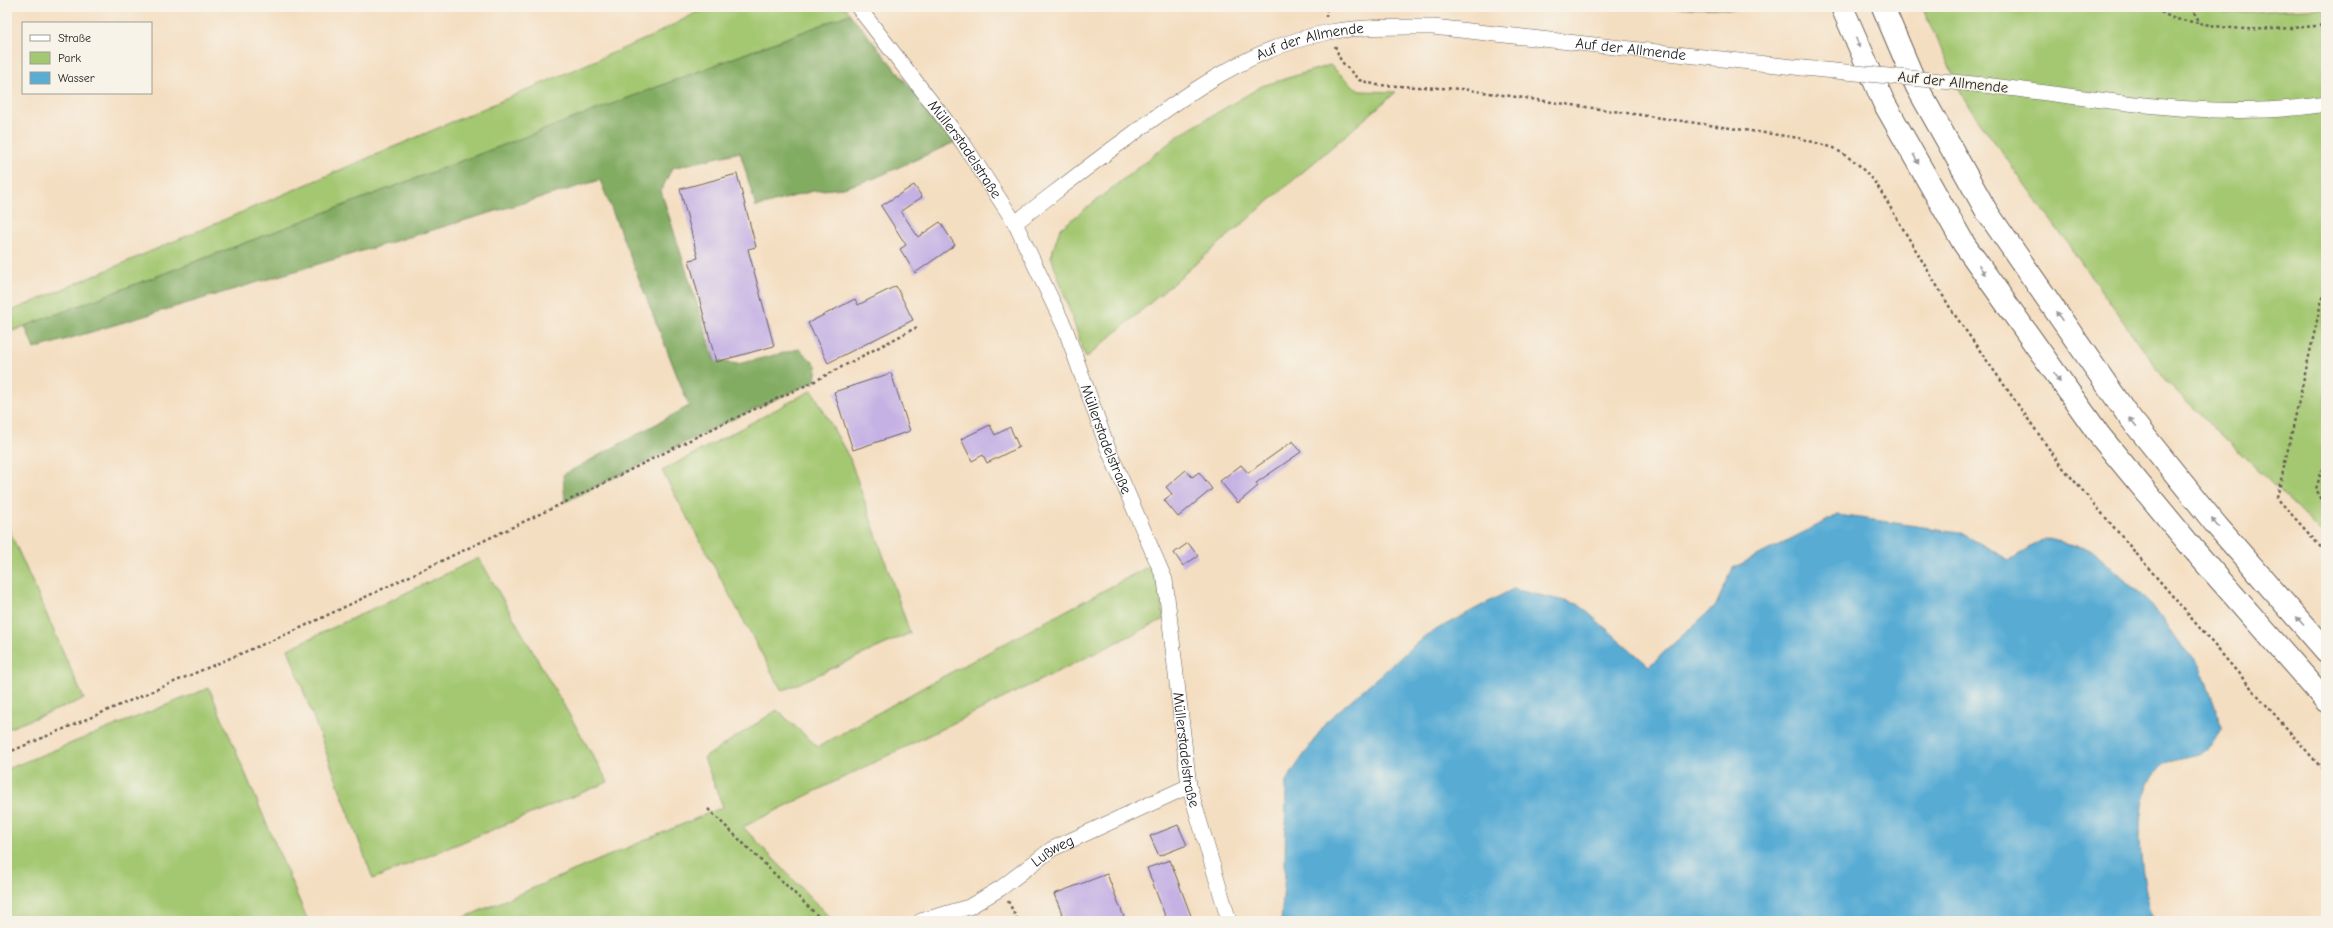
<svg xmlns="http://www.w3.org/2000/svg" width="2333" height="928" viewBox="0 0 2333 928" font-family="'Comic Neue',sans-serif">
<style>
.green{fill:#a4c872;stroke:#607247}
.forest{fill:#83ac64;stroke:#506440}
.water{fill:#59acd4;stroke:#3a6478}
.building{fill:#c5b1e4}
.lines{fill:none;stroke-linecap:round;stroke-linejoin:round}
.street-casing{stroke:#686056;stroke-width:16}
.highway-casing{stroke:#686056;stroke-width:24}
.path{stroke:#686056;stroke-width:2.5;stroke-dasharray:3 3;stroke-linecap:butt}
.street{stroke:#fff;stroke-width:15}
.highway{stroke:#fff;stroke-width:22}
.street-bridge-casing{stroke:#686056;stroke-width:16;stroke-linecap:butt}
.street-bridge{stroke:#fff;stroke-width:15}
.oneway{fill:#999}
.labels{text-anchor:middle;stroke-width:3;stroke-linejoin:round;paint-order:stroke}
.street-label{font-size:15px;fill:#1c1c1c;stroke:#f7f3e8}
</style>
<rect width="100%" height="100%" fill="#f7f3e8"/>
<filter id="ink" filterUnits="userSpaceOnUse"><feTurbulence type="fractalNoise" baseFrequency=".025" numOctaves="2"/><feDisplacementMap in="SourceGraphic" scale="8" xChannelSelector="R" yChannelSelector="G"/><feConvolveMatrix kernelMatrix="1 2 1 2 8 2 1 2 1" color-interpolation-filters="sRGB"/></filter>
<filter id="wash" filterUnits="userSpaceOnUse"><feTurbulence type="fractalNoise" baseFrequency=".012" numOctaves="4" result="noise"/><feDisplacementMap in="SourceGraphic" scale="16" xChannelSelector="R" yChannelSelector="G"/><feGaussianBlur stdDeviation="0.9" result="paint"/><feColorMatrix in="noise" values="0 0 0 0 0 0 0 0 0 0 0 0 0 0 0 0 0 1.4 0 .05"/><feComposite in="paint" operator="in"/></filter>
<g filter="url(#wash)">
<rect width="100%" height="100%" fill="#f4dec1"/>
<g class="green">
<polygon points="707,7 845,7 850,14 7,333 7,313 650,37"/>
<polygon points="1647,7 1787,7 1783,10"/>
<polygon points="1922,7 2218,7 2223,13 2326,8 2326,538 2298,509 2166,381 1965,101"/>
<polygon points="1330,65 1359,91 1396,92 1086,358 1051,256 1060,229 1178,136 1262,86"/>
<polygon points="812,390 850,459 910,633 782,691 662,471"/>
<polygon points="7,525 84,699 7,729"/>
<polygon points="479,558 608,782 373,879 288,649"/>
<polygon points="1155,563 1164,619 743,827 833,921 456,921 723,807 704,758 777,710 818,747 931,683"/>
<polygon points="209,688 308,921 7,921 7,769"/>
</g>
<polygon class="forest" points="850,14 955,142 875,178 843,188 813,191 756,207 740,152 672,168 661,191 715,361 738,364 799,349 817,366 815,381 716,427 565,502 563,475 689,406 600,180 34,349 25,326"/>
<path class="water" d="M1838 515 1959 532 2010 560 2045 538 2092 550 2152 605 2179 643 2200 666 2223 728C2219 734 2213 747 2207 750 2196 757 2181 756 2169 762 2124 784 2142 882 2153 921H1281L1285 874 1286 781 1327 721 1426 635 1513 589 1578 604 1649 666 1716 605 1733 568Z"/>
<g id="blocks">
<g class="building">
<polygon points="737,174 756,247 748,249 774,346 716,362 689,260 698,258 680,189"/>
<polygon points="914,185 922,197 901,211 918,237 940,222 955,245 915,273 900,249 906,245 881,206"/>
<polygon points="896,286 913,320 828,363 808,323 855,299 858,305"/>
<polygon points="891,373 910,431 853,450 834,392"/>
<polygon points="990,425 995,435 1010,427 1019,447 987,463 983,455 972,461 961,439"/>
<polygon points="1293,441 1301,452 1256,483 1258,486 1238,503 1220,481 1241,465 1248,473"/>
<polygon points="1186,470 1192,477 1199,472 1212,489 1178,517 1164,500 1172,494 1166,487"/>
<polygon points="1188,543 1198,556 1183,566 1174,553"/>
<polygon points="1178,825 1187,845 1159,856 1150,836"/>
<polygon points="1170,860 1193,921 1167,921 1147,868"/>
<polygon points="1107,874 1124,917 1114,921 1065,921 1054,894"/>
</g>
</g>
</g>
<g filter="url(#ink)">
<use href="#blocks" fill-opacity="0" stroke="#686056" stroke-width="1"/>
<g class="lines">
<g class="street-casing">
<g id="street">
<path id="s1" d="M858 7 963 143 1015 223 1065 328 1107 446 1165 580 1189 786 1229 921"/>
<path d="M1984 85C2094 98 2217 122 2326 104"/>
<path id="s2" d="M1015 223C1052 195 1088 166 1126 139 1187 93 1253 46 1330 32 1364 26 1399 27 1433 27L1803 68"/>
<path id="s3" d="M921 921 969 907 1001 888 1052 849 1189 786"/>
</g>
</g>
<g class="highway-casing">
<g id="highway">
<polyline points="1842,7 1883,101 1964,244 2100,436 2194,550 2326,701"/>
<polyline points="1883,7 1917,87 1987,212 2127,414 2217,526 2326,651"/>
</g>
</g>
<g class="path">
<polyline points="2150,7 2175,19 2200,23"/>
<path d="M2191 7 2200 23C2244 33 2282 29 2326 25"/>
<polyline points="1326,17 1327,7"/>
<polyline points="1335,46 1341,61 1359,80 1377,85 1462,89 1799,138 1834,148 1857,163 1877,185 1952,311 2059,463 2239,674 2326,773"/>
<polyline points="2326,291 2321,303 2277,498 2326,553"/>
<polyline points="2326,457 2316,489 2326,507"/>
<polyline points="7,753 294,631 580,495 716,427 815,381 919,326"/>
<polyline points="708,809 823,921"/>
<polyline points="1008,901 1018,921"/>
</g>
<use href="#street" class="street"/>
<use href="#highway" class="highway"/>
<g class="street-bridge-casing">
<polyline id="street-bridge" points="1803,68 1984,85"/>
</g>
<use href="#street-bridge" class="street-bridge"/>
</g>
<defs><path id="oneway-solid" d="M-6-.8H1V-3.2L6.5 0L1 3.2V.8H-6Z"/></defs>
<g class="oneway">
<use href="#oneway-solid" transform="translate(1858 43) rotate(66)"/>
<use href="#oneway-solid" transform="translate(1916 159) rotate(61)"/>
<use href="#oneway-solid" transform="translate(1982 270) rotate(55)"/>
<use href="#oneway-solid" transform="translate(2059 316) rotate(-125)"/>
<use href="#oneway-solid" transform="translate(2057 377) rotate(55)"/>
<use href="#oneway-solid" transform="translate(2133 422) rotate(-129)"/>
<use href="#oneway-solid" transform="translate(2215 523) rotate(-129)"/>
<use href="#oneway-solid" transform="translate(2300 621) rotate(-131)"/>
</g>
</g>
<g class="labels">
<g class="street-label">
<text dy="5" stroke="none"><textPath href="#s2" startOffset="350">Auf der Allmende</textPath></text>
<text dy="5" stroke="none"><textPath href="#s2" startOffset="674">Auf der Allmende</textPath></text>
<text transform="translate(1953 82) rotate(6)" y="5">Auf der Allmende</text>
<text dy="5" stroke="none"><textPath href="#s1" startOffset="178">Müllerstadelstraße</textPath></text>
<text dy="5" stroke="none"><textPath href="#s1" startOffset="502">Müllerstadelstraße</textPath></text>
<text dy="5" stroke="none"><textPath href="#s1" startOffset="826">Müllerstadelstraße</textPath></text>
<text dy="5" stroke="none"><textPath href="#s3" startOffset="151">Lußweg</textPath></text>
</g>
</g>
<rect width="2333" height="928" fill="none" stroke="#f7f3e8" stroke-width="24"/>
<rect x="22" y="22" width="130" height="72" fill="#f7f3e8" stroke="#9f9d96"/>
<rect x="30" y="35" width="20" height="6" fill="#ffffff" stroke="#9f9d96"/>
<text x="58" y="42" font-size="12" fill="#1c1c1c">Straße</text>
<rect x="30" y="52" width="20" height="12" fill="#a4c872" stroke="#9f9d96"/>
<text x="58" y="62" font-size="12" fill="#1c1c1c">Park</text>
<rect x="30" y="72" width="20" height="12" fill="#59acd4" stroke="#9f9d96"/>
<text x="58" y="82" font-size="12" fill="#1c1c1c">Wasser</text>
</svg>
